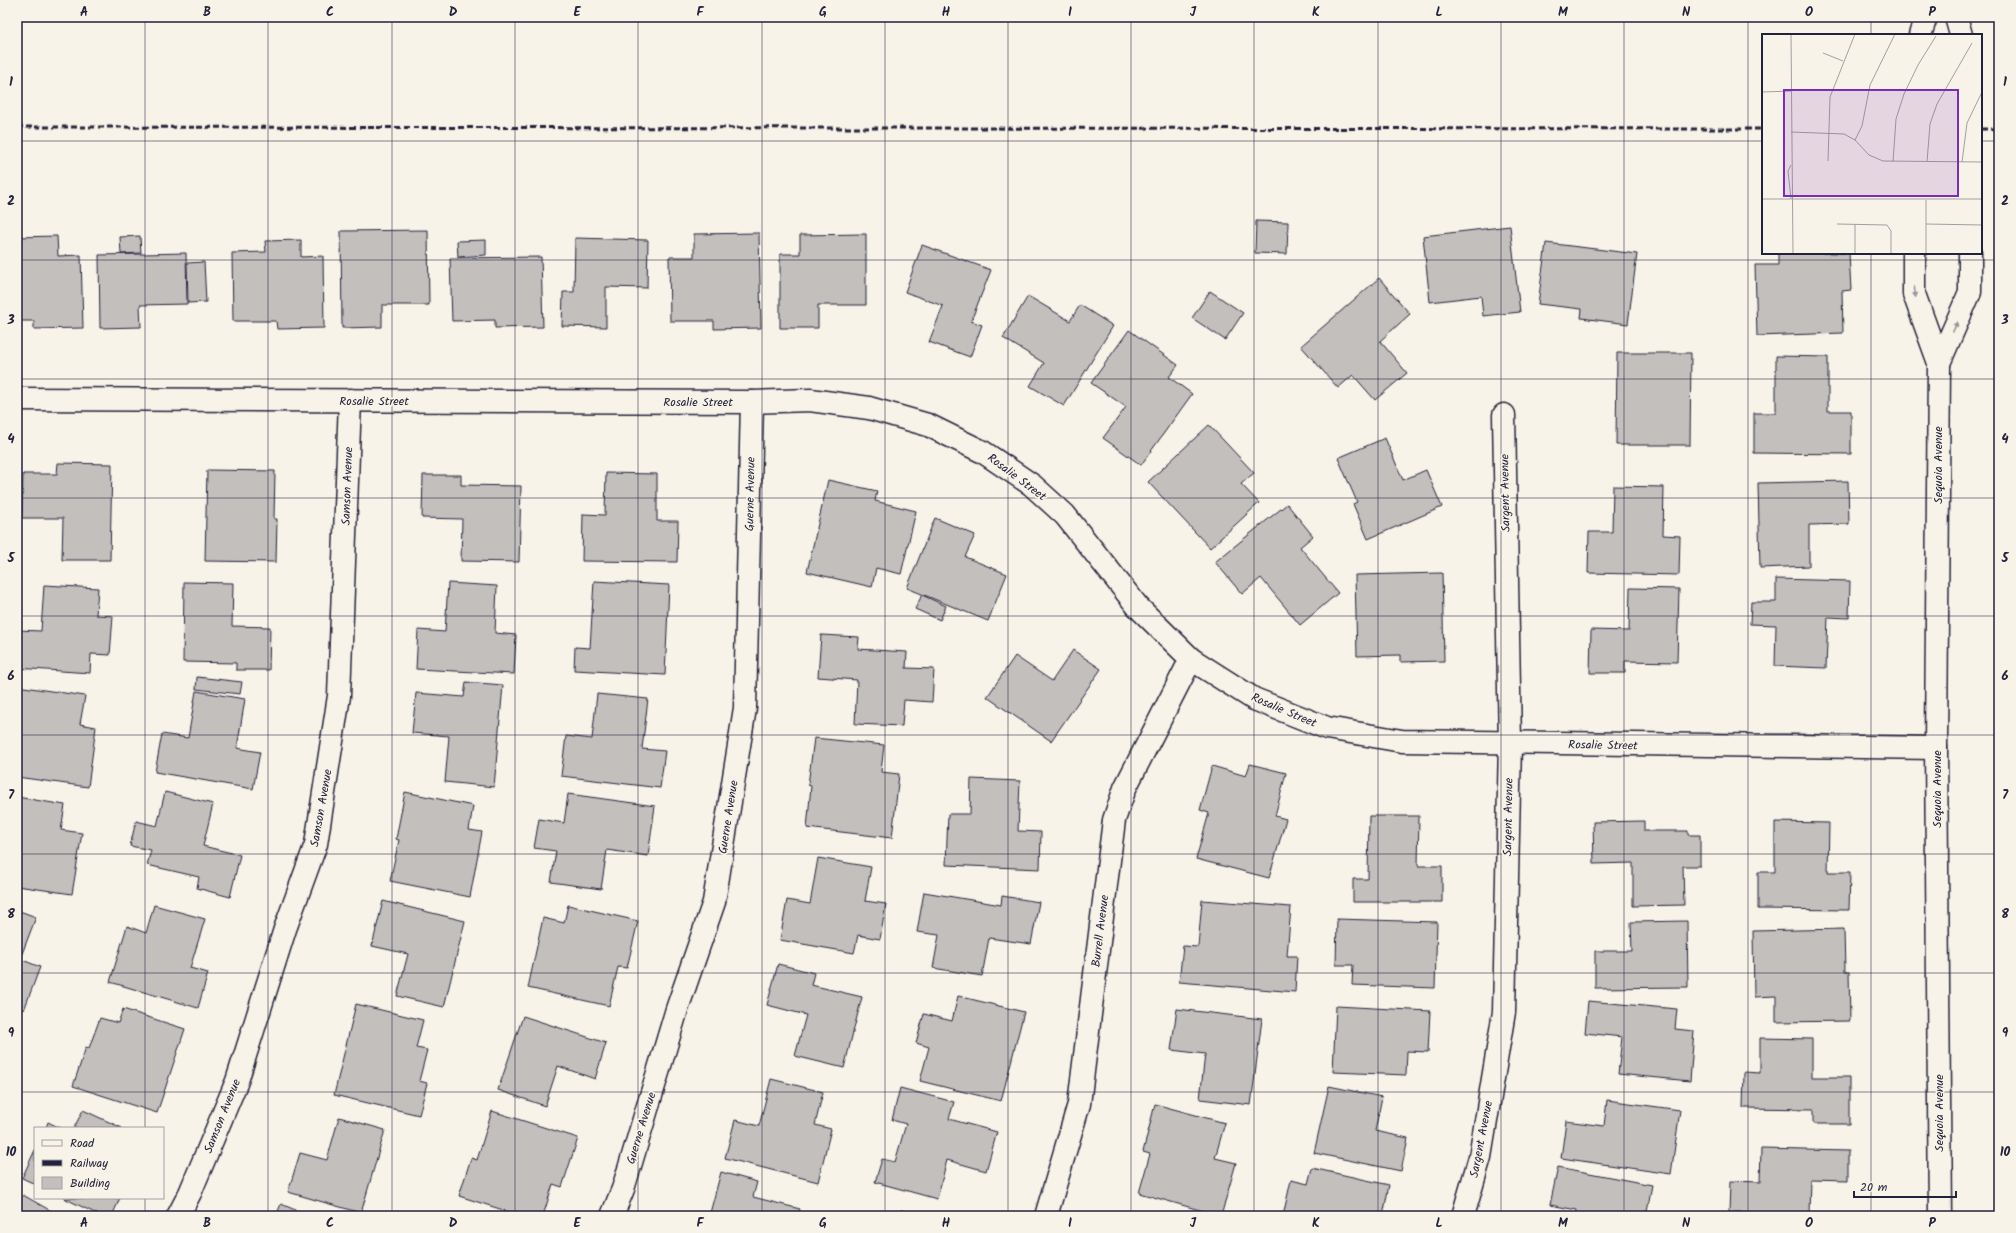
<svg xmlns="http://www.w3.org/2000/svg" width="2016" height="1233" viewBox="0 0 2016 1233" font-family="Kalam,sans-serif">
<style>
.building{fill:#c2bfbd;stroke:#22223b}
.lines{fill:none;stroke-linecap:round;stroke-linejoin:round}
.street-casing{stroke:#22223b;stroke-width:25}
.secondary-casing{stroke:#22223b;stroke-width:25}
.street{stroke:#f7f3e8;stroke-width:22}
.secondary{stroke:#f7f3e8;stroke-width:22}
.rail{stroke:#22223b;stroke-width:3;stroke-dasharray:6 3;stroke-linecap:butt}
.oneway{fill:#97959a}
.grid{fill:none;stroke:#22223b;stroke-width:1;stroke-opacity:0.55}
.labels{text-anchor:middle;stroke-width:3.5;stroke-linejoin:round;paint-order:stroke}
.street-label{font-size:12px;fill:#22223b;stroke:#f7f3e8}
.inset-road{fill:none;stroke:#a29fa3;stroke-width:1}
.view{fill:#7b2cbf;fill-opacity:0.15;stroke:#7b2cbf;stroke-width:2}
.inset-edge{fill:none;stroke:#22223b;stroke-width:2}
.neatline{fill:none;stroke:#22223b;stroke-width:1.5}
.grid-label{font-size:13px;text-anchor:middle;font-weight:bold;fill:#22223b}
</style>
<rect width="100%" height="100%" fill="#f7f3e8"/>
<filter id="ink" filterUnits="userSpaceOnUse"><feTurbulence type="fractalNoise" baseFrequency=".025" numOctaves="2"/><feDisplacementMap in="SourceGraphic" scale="8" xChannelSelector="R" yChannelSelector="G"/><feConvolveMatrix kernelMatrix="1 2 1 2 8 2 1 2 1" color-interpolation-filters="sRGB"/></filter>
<g filter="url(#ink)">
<g class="building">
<polygon points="1256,221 1288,222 1287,254 1255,253"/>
<polygon points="1510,226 1520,312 1483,316 1481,296 1430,302 1423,236"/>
<polygon points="428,230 429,305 382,305 382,327 342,328 341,231"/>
<polygon points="759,233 761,328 714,329 714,321 670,321 669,257 694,257 694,234"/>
<polygon points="866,234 866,305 818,305 818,328 780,328 780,254 800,254 800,235"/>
<polygon points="57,236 58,256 81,255 83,328 34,329 34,321 17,321 17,237"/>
<polygon points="140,236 141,253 121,254 120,237"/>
<polygon points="575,238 648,240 647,288 606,287 606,327 562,326 563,292 574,292"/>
<polygon points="301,240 301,257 323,256 324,328 277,329 276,321 233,321 232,253 266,252 265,241"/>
<polygon points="486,240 486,255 458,257 457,241"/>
<polygon points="1546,243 1637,254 1628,324 1581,318 1582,309 1538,304"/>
<polygon points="922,245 991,270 971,321 982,325 970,357 929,342 943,306 905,292"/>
<polygon points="186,253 187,304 140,305 141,327 100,328 99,255"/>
<polygon points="1778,253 1849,253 1851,290 1842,291 1843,333 1757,336 1755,265 1778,265"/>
<polygon points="541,257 543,327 495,328 495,320 452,321 450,258"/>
<polygon points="204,262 206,302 188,303 187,263"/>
<polygon points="1379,278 1410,314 1380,341 1407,373 1375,400 1353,375 1338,388 1301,346"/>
<polygon points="1210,291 1243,313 1225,340 1192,318"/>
<polygon points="1028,296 1070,321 1080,305 1113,326 1064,406 1030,386 1044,363 1003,338"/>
<polygon points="1129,330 1178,365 1169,377 1192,394 1141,465 1103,438 1126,407 1091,383"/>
<polygon points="1617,353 1691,353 1690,445 1616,445"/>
<polygon points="1776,356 1828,357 1828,411 1851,411 1851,454 1754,453 1754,413 1776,413"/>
<polygon points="1209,425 1254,473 1241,484 1259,503 1210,548 1148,482"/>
<polygon points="1385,438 1403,480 1426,470 1442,507 1368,539 1353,504 1357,502 1338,458"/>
<polygon points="58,463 112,464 110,560 62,560 63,518 22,518 23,474 57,474"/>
<polygon points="207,470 275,471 274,519 277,519 276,562 205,561"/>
<polygon points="606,473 657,474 657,521 678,521 677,562 582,561 583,514 605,515"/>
<polygon points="423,475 461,475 461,485 521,486 519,562 461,561 462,519 422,518"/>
<polygon points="828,480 877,491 875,501 916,511 901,574 876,568 872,587 807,572"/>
<polygon points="1848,481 1849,524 1809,525 1809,566 1760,568 1758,483"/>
<polygon points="1613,486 1664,487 1663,535 1680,536 1679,575 1588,573 1589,532 1612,532"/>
<polygon points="1287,504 1313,536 1300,547 1338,593 1300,625 1261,578 1242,594 1215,562"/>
<polygon points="935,518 975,535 965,557 1007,574 988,621 907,588"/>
<polygon points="1442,573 1444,661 1400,662 1400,655 1357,656 1355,575"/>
<polygon points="1776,579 1850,581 1849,618 1828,617 1826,668 1775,666 1776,625 1750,624 1751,602 1776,602"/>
<polygon points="594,581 669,585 665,675 574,670 575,647 590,648"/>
<polygon points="184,582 233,583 232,626 270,627 269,670 236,670 236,663 183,662"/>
<polygon points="448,583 497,586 495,633 516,635 514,674 416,669 418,630 445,632"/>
<polygon points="44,585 98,588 96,615 113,616 110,655 91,654 90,673 17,668 17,630 41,631"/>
<polygon points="1630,588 1679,589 1677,662 1625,661 1625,673 1590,673 1591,630 1629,631"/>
<polygon points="922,595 946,606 940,620 915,609"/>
<polygon points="821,635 859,637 858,649 907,652 906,668 934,669 932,702 904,700 902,726 855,724 857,680 818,677"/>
<polygon points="1073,650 1101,669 1051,741 987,697 1015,656 1052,681"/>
<polygon points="197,677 242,682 240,694 196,689"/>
<polygon points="466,682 503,685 494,787 445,782 449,736 412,733 416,693 464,697"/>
<polygon points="17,686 85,696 80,724 96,727 88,787 17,777"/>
<polygon points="196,691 245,699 237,748 260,752 253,789 155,772 162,734 188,738"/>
<polygon points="597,694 648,699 642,749 665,751 660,788 561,776 566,736 592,739"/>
<polygon points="814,738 884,745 881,772 899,774 892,838 807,828 811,786 808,785"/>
<polygon points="1250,764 1286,773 1275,816 1286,819 1269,878 1196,859 1209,813 1200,810 1212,766 1246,776"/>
<polygon points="971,779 1020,781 1018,831 1041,832 1040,869 946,865 948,814 970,814"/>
<polygon points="165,792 213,804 203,846 240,855 230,897 197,888 199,877 147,865 151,850 130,846 136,821 157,826"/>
<polygon points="405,792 473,806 469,830 482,832 470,897 390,881 399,840 396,839"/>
<polygon points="568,794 655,806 648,856 607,850 601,889 551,882 556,851 534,848 539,819 564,823"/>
<polygon points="17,797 65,805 61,830 82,833 72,894 17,886"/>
<polygon points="1369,816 1419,816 1418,866 1442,866 1442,902 1353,902 1353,879 1368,879"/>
<polygon points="1644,821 1644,831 1688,831 1688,835 1700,835 1700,866 1683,866 1684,905 1633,906 1633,863 1594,864 1593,822"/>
<polygon points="1775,822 1829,823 1828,872 1850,872 1849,910 1758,909 1758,872 1775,872"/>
<polygon points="818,858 871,867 865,901 886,904 880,939 858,935 854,953 780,940 787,900 810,904"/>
<polygon points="924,892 1001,905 1002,896 1039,902 1031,944 989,938 982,976 933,968 939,935 917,932"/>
<polygon points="1202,900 1291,907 1287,956 1297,956 1295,992 1179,982 1183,946 1198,947"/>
<polygon points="383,901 465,921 444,1007 397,996 408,954 372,946"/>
<polygon points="154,905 205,919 190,968 208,973 198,1008 110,982 127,926 146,933"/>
<polygon points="568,905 638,921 627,968 618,967 609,1006 528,988 543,918 564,923"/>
<polygon points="17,910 36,917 20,959 40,967 24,1010 17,1008"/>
<polygon points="1337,919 1437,922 1435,988 1352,985 1353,965 1336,965"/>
<polygon points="1687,921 1688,987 1595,988 1595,951 1632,951 1631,922"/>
<polygon points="1844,929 1845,972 1849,972 1850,1021 1776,1022 1776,996 1754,997 1753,931"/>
<polygon points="778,964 814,973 811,985 862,997 844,1068 795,1056 806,1015 767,1005"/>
<polygon points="958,996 1024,1012 1001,1101 920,1081 929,1047 916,1043 924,1014 952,1021"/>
<polygon points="1588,1001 1677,1009 1675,1029 1694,1031 1690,1081 1618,1074 1622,1037 1585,1033"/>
<polygon points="356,1004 423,1020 416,1048 427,1050 419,1081 427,1083 419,1115 334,1095"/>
<polygon points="1336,1006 1430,1011 1428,1052 1407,1051 1406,1075 1333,1072"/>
<polygon points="123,1009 185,1029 157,1113 73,1086 86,1047 89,1048 100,1018 118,1023"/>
<polygon points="1177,1009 1262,1019 1251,1105 1200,1099 1205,1054 1171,1050"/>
<polygon points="523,1016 606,1043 595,1079 558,1066 545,1106 498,1090"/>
<polygon points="1760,1038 1812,1039 1812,1077 1849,1077 1849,1124 1813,1124 1813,1109 1743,1108 1744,1072 1760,1073"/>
<polygon points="17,1063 23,1066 17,1081"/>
<polygon points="771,1079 823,1092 815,1125 831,1129 818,1182 725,1158 735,1120 759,1126"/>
<polygon points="1329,1086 1382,1097 1375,1131 1408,1138 1401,1171 1314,1153"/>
<polygon points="900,1088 954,1102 949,1119 997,1132 986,1171 947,1160 937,1199 875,1182 882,1159 895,1162 906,1124 892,1120"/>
<polygon points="1607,1100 1680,1110 1671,1174 1561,1158 1566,1121 1604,1126"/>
<polygon points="1155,1104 1225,1123 1215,1158 1236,1163 1221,1216 1139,1193 1150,1154 1143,1152"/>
<polygon points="83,1110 122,1128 74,1128"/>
<polygon points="492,1111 578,1138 562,1187 553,1184 543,1216 522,1216 459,1196 471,1158 477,1160"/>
<polygon points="339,1117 385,1130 361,1213 288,1192 300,1153 327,1160"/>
<polygon points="48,1122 60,1128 46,1128"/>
<polygon points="1761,1149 1848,1151 1848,1180 1810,1179 1809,1214 1729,1213 1730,1181 1760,1182"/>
<polygon points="35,1150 35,1184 22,1178"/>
<polygon points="1558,1167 1652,1185 1646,1216 1576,1216 1577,1210 1550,1205"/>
<polygon points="1312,1168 1389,1185 1383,1216 1283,1216 1291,1180 1308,1184"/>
<polygon points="721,1172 757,1182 753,1197 800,1209 798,1216 722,1216 710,1213"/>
<polygon points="23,1195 60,1216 17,1216 17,1206"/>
<polygon points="64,1198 120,1198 112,1216 101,1216"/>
<polygon points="281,1204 310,1216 276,1216"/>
<polygon points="901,1210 917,1216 899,1216"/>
</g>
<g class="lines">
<g class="street-casing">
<g id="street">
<polyline points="17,399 752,402 810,400 869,408 928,425 983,452 1032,485 1065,515 1138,607 1191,659 1254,699 1327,728 1402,741 1936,748"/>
<polyline points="178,1216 190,1193 237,1081 285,929 316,844 339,696 350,400"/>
<polyline points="612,1216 623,1189 677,1009 714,902 745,708 752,402"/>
<polyline points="1046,1216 1079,1104 1114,820 1125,788 1191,659"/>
<polyline points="1463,1216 1480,1157 1504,1012 1510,744 1504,415"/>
</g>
</g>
<g class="secondary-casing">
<g id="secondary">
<polyline points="1956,17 1961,35"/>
<polyline points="1920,35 1926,17"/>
<polyline points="1914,253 1914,294 1939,363 1936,748 1940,1216"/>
<polyline points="1939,363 1970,292 1970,253"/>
</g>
</g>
<use href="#street" class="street"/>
<use href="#secondary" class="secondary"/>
<g class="rail">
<polyline points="17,127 1763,129"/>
<polyline points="1981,129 1999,129"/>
</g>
</g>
<defs><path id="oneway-solid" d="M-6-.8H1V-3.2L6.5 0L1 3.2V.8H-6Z"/></defs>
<g class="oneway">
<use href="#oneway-solid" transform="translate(1915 292) rotate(82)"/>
<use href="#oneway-solid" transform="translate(1955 327) rotate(-66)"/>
</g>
</g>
<path class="grid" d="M145 17V1128M268 17V1216M392 17V1216M515 17V1216M638 17V1216M762 17V1216M885 17V1216M1008 17V1216M1131 17V1216M1254 17V1216M1378 17V1216M1501 17V1216M1624 17V1216M1748 17V1216M1871 17V35M17 141H1763M1981 141H1999M1871 253V1216M17 260H1999M17 379H1999M17 498H1999M17 616H1999M17 735H1999M17 854H1999M17 973H1999M17 1092H1999M145 1198V1216"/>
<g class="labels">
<g class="street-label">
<text x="374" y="405">Rosalie Street</text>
<text x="698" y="406">Rosalie Street</text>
<text transform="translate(1938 465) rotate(-90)" y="4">Sequoia Avenue</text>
<text transform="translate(1017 477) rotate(37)" y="4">Rosalie Street</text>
<text transform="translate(347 486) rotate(-88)" y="4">Samson Avenue</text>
<text transform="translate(1505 493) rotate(-91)" y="4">Sargent Avenue</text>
<text transform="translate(750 494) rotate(-89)" y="4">Guerne Avenue</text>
<text transform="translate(1284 710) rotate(23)" y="4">Rosalie Street</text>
<text transform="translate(1603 745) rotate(1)" y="4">Rosalie Street</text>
<text transform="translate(1937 789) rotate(-90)" y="4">Sequoia Avenue</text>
<text transform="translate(321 808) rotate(-80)" y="4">Samson Avenue</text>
<text transform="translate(728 817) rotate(-81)" y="4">Guerne Avenue</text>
<text transform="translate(1508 817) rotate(-89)" y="4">Sargent Avenue</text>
<text transform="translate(1100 931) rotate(-83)" y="4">Burrell Avenue</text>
<text transform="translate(1939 1113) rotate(-90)" y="4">Sequoia Avenue</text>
<text transform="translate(222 1116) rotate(-68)" y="4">Samson Avenue</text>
<text transform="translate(641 1128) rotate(-73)" y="4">Guerne Avenue</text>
<text transform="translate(1481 1139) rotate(-79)" y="4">Sargent Avenue</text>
</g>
</g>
<g transform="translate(1762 34)">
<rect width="220" height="220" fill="#f7f3e8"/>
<path class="inset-road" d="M29 0 31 220M61 19 81 27M0 58 29 57M29 98 82 100 93 106 107 121 121 127 220 128M93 106 100 92 108 51 133 0M66 127 68 63 93 0M131 128 134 85 142 60 156 31 174 2M165 128 168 90 175 70 210 9M200 128 205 89 220 58M0 165H220M29 165 26 137 29 131M164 166V220M75 190 125 191 129 197V220M93 190V220M164 190 220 191"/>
<path class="view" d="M22 56H196V162H22Z"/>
<rect width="220" height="220" class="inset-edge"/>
</g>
<rect width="2016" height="1233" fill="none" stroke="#f7f3e8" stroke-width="44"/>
<rect x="34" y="1127" width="130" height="72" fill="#f7f3e8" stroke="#a29fa3"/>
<rect x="42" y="1140" width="20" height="6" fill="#f7f3e8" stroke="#a29fa3"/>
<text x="70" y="1147" font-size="12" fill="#22223b">Road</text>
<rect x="42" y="1160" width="20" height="6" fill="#22223b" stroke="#a29fa3"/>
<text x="70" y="1167" font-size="12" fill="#22223b">Railway</text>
<rect x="42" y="1177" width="20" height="12" fill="#c2bfbd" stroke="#a29fa3"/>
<text x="70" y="1187" font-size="12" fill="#22223b">Building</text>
<path d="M1854 1191v6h102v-6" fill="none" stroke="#22223b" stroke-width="2"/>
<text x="1860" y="1191" font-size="12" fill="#22223b" stroke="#f7f3e8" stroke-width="3" paint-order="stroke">20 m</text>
<rect x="22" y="22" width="1972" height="1189" class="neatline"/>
<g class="grid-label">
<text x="84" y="16">A</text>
<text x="207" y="16">B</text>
<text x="330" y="16">C</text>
<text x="453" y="16">D</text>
<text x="577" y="16">E</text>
<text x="700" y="16">F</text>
<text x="823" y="16">G</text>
<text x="946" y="16">H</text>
<text x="1070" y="16">I</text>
<text x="1193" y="16">J</text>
<text x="1316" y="16">K</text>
<text x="1439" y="16">L</text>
<text x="1563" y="16">M</text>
<text x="1686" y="16">N</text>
<text x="1809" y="16">O</text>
<text x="1932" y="16">P</text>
<text x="11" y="86">1</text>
<text x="2005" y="86">1</text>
<text x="11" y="205">2</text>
<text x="2005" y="205">2</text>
<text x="11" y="324">3</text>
<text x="2005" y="324">3</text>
<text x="11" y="443">4</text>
<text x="2005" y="443">4</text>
<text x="11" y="562">5</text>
<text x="2005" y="562">5</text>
<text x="11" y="680">6</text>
<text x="2005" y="680">6</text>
<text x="11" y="799">7</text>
<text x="2005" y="799">7</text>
<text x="11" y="918">8</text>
<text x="2005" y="918">8</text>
<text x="11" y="1037">9</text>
<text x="2005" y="1037">9</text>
<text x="11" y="1156">10</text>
<text x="2005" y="1156">10</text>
<text x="84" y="1227">A</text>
<text x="207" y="1227">B</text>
<text x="330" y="1227">C</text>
<text x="453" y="1227">D</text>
<text x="577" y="1227">E</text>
<text x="700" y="1227">F</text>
<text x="823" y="1227">G</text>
<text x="946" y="1227">H</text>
<text x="1070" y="1227">I</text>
<text x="1193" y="1227">J</text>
<text x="1316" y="1227">K</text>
<text x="1439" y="1227">L</text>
<text x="1563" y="1227">M</text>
<text x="1686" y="1227">N</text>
<text x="1809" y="1227">O</text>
<text x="1932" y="1227">P</text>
</g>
</svg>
